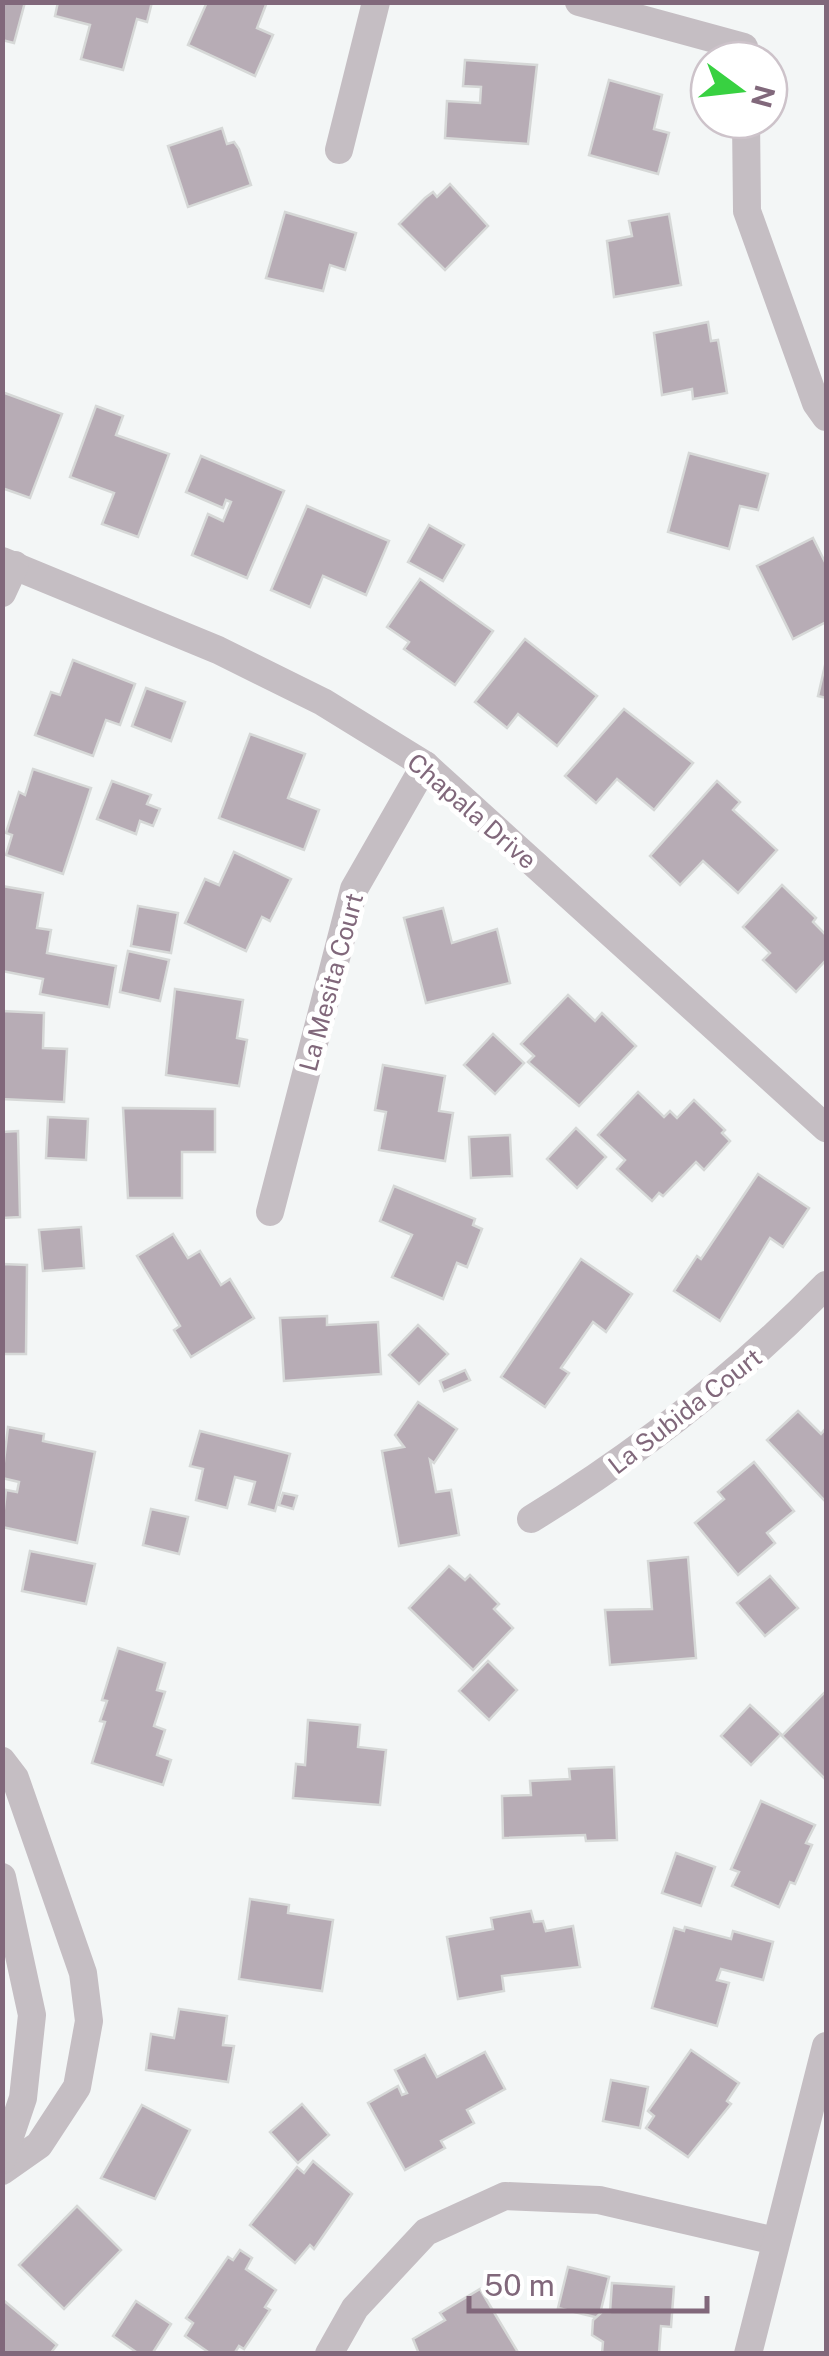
<svg xmlns="http://www.w3.org/2000/svg" width="829" height="2356" viewBox="0 0 829 2356" font-family="'Public Sans',sans-serif">
<style>
.building{fill:#b7acb5;stroke:#d6d8d7;stroke-width:2.5}
.lines{fill:none;stroke-linecap:round;stroke-linejoin:round}
.minor{stroke:#c5bec3;stroke-width:28}
.labels{text-anchor:middle;stroke-width:10;stroke-linejoin:round;paint-order:stroke}
.street-label{font-size:25px;fill:#81687b;stroke:#fff}
</style>
<rect width="100%" height="100%" fill="#f3f6f6"/>
<g class="building">
<polygon points="2,2 25,2 14,43 2,40"/>
<polygon points="58,2 152,2 147,22 137,19 123,70 81,59 90,25 55,16"/>
<polygon points="207,2 267,2 257,28 273,35 255,76 188,45"/>
<polygon points="465,60 537,65 528,144 445,138 447,101 480,103 481,87 463,86"/>
<polygon points="609,80 662,95 654,129 669,133 658,174 589,155"/>
<polygon points="222,128 227,144 234,142 239,149 251,185 188,207 168,146"/>
<polygon points="450,184 488,226 445,270 399,224 425,198 433,192 437,197"/>
<polygon points="285,212 356,233 345,270 330,265 323,291 266,278"/>
<polygon points="669,214 681,285 614,297 607,241 632,236 629,221"/>
<polygon points="708,322 711,341 718,340 727,393 693,399 692,389 662,395 654,333"/>
<polygon points="2,392 62,414 30,498 2,488"/>
<polygon points="96,406 123,416 116,435 169,454 138,537 102,524 114,493 70,477"/>
<polygon points="689,453 768,474 758,510 740,506 729,549 668,532"/>
<polygon points="201,456 284,491 247,578 192,555 208,514 223,521 231,502 226,500 223,508 186,492"/>
<polygon points="307,506 389,541 366,595 323,576 310,607 271,590"/>
<polygon points="429,525 464,545 443,581 408,562"/>
<polygon points="813,538 826,564 826,622 793,639 757,566"/>
<polygon points="420,579 493,631 455,685 404,649 409,642 387,627"/>
<polygon points="525,639 597,696 557,746 518,714 507,728 475,702"/>
<polygon points="73,660 135,684 120,725 106,720 93,756 35,735 51,692 60,695"/>
<polygon points="826,661 826,698 818,696"/>
<polygon points="146,688 185,702 171,741 132,726"/>
<polygon points="624,709 693,763 654,810 617,779 596,803 565,776"/>
<polygon points="250,734 305,754 288,798 319,810 304,850 219,818"/>
<polygon points="33,769 91,788 63,874 6,855 12,835 6,833 19,792 25,795"/>
<polygon points="112,781 151,795 147,804 160,809 153,826 140,821 136,834 97,819"/>
<polygon points="717,781 740,802 733,810 777,850 738,893 703,861 680,885 650,856"/>
<polygon points="234,852 291,879 270,921 262,917 246,951 185,923 205,879 219,885"/>
<polygon points="782,885 816,918 813,922 826,935 826,960 796,992 763,960 770,953 743,927"/>
<polygon points="2,886 43,893 37,928 51,930 47,953 116,966 109,1007 40,994 43,979 2,971"/>
<polygon points="138,906 178,913 171,953 131,946"/>
<polygon points="443,908 452,943 497,929 510,983 426,1003 404,918"/>
<polygon points="128,951 169,960 160,1001 120,992"/>
<polygon points="175,989 243,1000 237,1038 247,1040 239,1086 166,1075"/>
<polygon points="568,995 595,1021 602,1013 636,1046 579,1106 528,1062 534,1056 521,1044"/>
<polygon points="2,1011 44,1013 43,1048 67,1049 64,1102 2,1099"/>
<polygon points="493,1034 524,1063 495,1094 464,1065"/>
<polygon points="383,1065 445,1076 439,1111 453,1113 445,1161 379,1150 386,1112 375,1110"/>
<polygon points="638,1092 664,1117 670,1111 677,1118 694,1100 725,1130 722,1133 730,1141 704,1170 696,1162 663,1196 659,1193 652,1201 617,1169 625,1160 598,1135"/>
<polygon points="123,1108 215,1109 215,1152 182,1152 182,1198 128,1198"/>
<polygon points="48,1117 88,1119 86,1160 46,1158"/>
<polygon points="576,1128 606,1157 577,1188 547,1159"/>
<polygon points="18,1131 20,1217 2,1218 2,1132"/>
<polygon points="510,1135 512,1176 471,1178 469,1137"/>
<polygon points="758,1174 809,1208 783,1247 770,1238 720,1321 674,1291 697,1256 701,1259"/>
<polygon points="394,1186 475,1219 473,1225 482,1229 467,1267 457,1263 443,1299 392,1277 412,1235 380,1221"/>
<polygon points="81,1227 84,1268 43,1271 39,1230"/>
<polygon points="173,1234 188,1258 200,1251 221,1285 230,1279 254,1318 191,1357 174,1330 180,1326 137,1256"/>
<polygon points="581,1259 632,1294 606,1332 593,1322 561,1368 569,1373 545,1407 501,1377"/>
<polygon points="2,1264 27,1265 26,1354 2,1354"/>
<polygon points="327,1316 327,1325 378,1322 381,1374 284,1381 280,1318"/>
<polygon points="418,1325 448,1354 419,1384 389,1355"/>
<polygon points="465,1370 470,1380 444,1391 440,1381"/>
<polygon points="418,1402 457,1429 434,1463 430,1460 436,1492 451,1490 459,1535 399,1546 382,1451 404,1447 395,1435"/>
<polygon points="798,1411 821,1434 826,1428 826,1502 767,1440"/>
<polygon points="8,1427 44,1434 43,1441 95,1452 77,1543 2,1527 6,1490 17,1492 19,1482 2,1478"/>
<polygon points="200,1431 290,1454 275,1511 249,1504 255,1482 235,1477 227,1508 196,1500 203,1469 190,1466"/>
<polygon points="754,1462 794,1511 767,1533 775,1543 738,1575 695,1523 724,1499 718,1492"/>
<polygon points="283,1493 297,1496 293,1509 279,1505"/>
<polygon points="151,1509 188,1517 179,1554 143,1545"/>
<polygon points="30,1551 95,1564 86,1604 22,1591"/>
<polygon points="688,1557 696,1658 610,1665 605,1610 652,1609 648,1561"/>
<polygon points="449,1566 465,1580 470,1575 499,1604 494,1609 513,1628 473,1670 409,1608"/>
<polygon points="770,1576 798,1608 765,1636 737,1603"/>
<polygon points="118,1648 165,1663 157,1690 165,1692 154,1726 165,1730 157,1755 171,1760 163,1785 92,1763 105,1722 100,1721 107,1701 102,1700"/>
<polygon points="488,1661 517,1690 489,1720 459,1691"/>
<polygon points="826,1691 826,1780 782,1736"/>
<polygon points="750,1705 781,1734 751,1765 721,1736"/>
<polygon points="308,1720 360,1725 358,1747 386,1750 380,1805 293,1798 296,1764 305,1765"/>
<polygon points="614,1767 617,1840 586,1841 585,1835 503,1838 502,1796 531,1795 530,1781 570,1779 569,1769"/>
<polygon points="761,1801 815,1825 806,1843 812,1845 795,1884 790,1882 779,1907 732,1886 739,1872 731,1869"/>
<polygon points="676,1853 715,1867 701,1906 662,1893"/>
<polygon points="250,1899 289,1905 288,1913 333,1920 322,1991 239,1979"/>
<polygon points="531,1911 534,1922 543,1921 546,1931 573,1926 580,1967 502,1976 504,1991 458,1999 447,1937 493,1929 491,1918"/>
<polygon points="685,1927 731,1939 733,1931 773,1942 763,1980 721,1969 717,1980 729,1983 717,2026 652,2008 674,1928 684,1931"/>
<polygon points="179,2009 227,2016 223,2045 234,2046 228,2082 146,2070 151,2034 174,2038"/>
<polygon points="691,2050 739,2083 727,2101 731,2104 688,2157 646,2128 654,2116 648,2111"/>
<polygon points="485,2052 505,2089 467,2110 474,2123 441,2141 445,2148 405,2170 368,2103 398,2086 402,2095 407,2093 395,2070 425,2055 437,2077"/>
<polygon points="611,2080 648,2087 640,2128 603,2121"/>
<polygon points="302,2104 329,2135 298,2163 270,2132"/>
<polygon points="142,2105 190,2130 155,2199 101,2178"/>
<polygon points="313,2161 352,2194 314,2249 310,2245 295,2263 250,2225 297,2167 304,2173"/>
<polygon points="77,2206 121,2250 64,2309 19,2265"/>
<polygon points="240,2250 252,2258 246,2269 276,2290 265,2307 270,2310 244,2349 239,2346 234,2354 211,2354 185,2336 193,2323 186,2318 228,2257 233,2260"/>
<polygon points="568,2267 609,2277 599,2318 558,2308"/>
<polygon points="612,2283 674,2287 671,2327 661,2326 659,2354 602,2354 603,2342 592,2335 593,2320 602,2312 610,2312"/>
<polygon points="480,2289 519,2354 419,2354 413,2339 445,2320 440,2313"/>
<polygon points="2,2299 57,2345 50,2354 2,2354"/>
<polygon points="136,2301 171,2324 152,2354 139,2354 113,2336"/>
</g>
<g class="lines">
<g class="minor">
<polyline points="579,2 744,47 744,60"/>
<polyline points="746,120 747,211 816,403 826,417"/>
<polyline points="339,150 376,2"/>
<polyline points="2,561 218,650 323,702 425,765 826,1128"/>
<polyline points="2,593 15,565"/>
<polyline points="270,1212 354,889 425,765"/>
<path d="M531 1519C639 1453 737 1376 826 1285"/>
<polyline points="2,1761 15,1778 83,1973 89,2021 77,2087 39,2145 2,2171"/>
<polyline points="2,1877 32,2015 23,2098 2,2160"/>
<polyline points="329,2354 355,2308 426,2232 505,2196 599,2200 775,2241"/>
<polyline points="748,2354 826,2046"/>
</g>
</g>
<g class="labels">
<g class="street-label">
<text transform="translate(472 811) rotate(41)" y="9">Chapala Drive</text>
<text transform="translate(331 982) rotate(-75)" y="9">La Mesita Court</text>
<text transform="translate(685 1411) rotate(-38)" y="9">La Subida Court</text>
</g>
</g>
<rect width="829" height="2356" fill="none" stroke="#81687b" stroke-width="10"/>
<g transform="translate(739 90) rotate(105)"><circle r="48" fill="#ffffff" stroke="#cdc3ca" stroke-width="2.5"/>
<path d="M0-8L18 38L0 25L-18 38Z" fill="#38d141"/>
<text y="-15" font-size="28" font-weight="bold" text-anchor="middle" fill="#81687b">N</text>
</g>
<path d="M469 2296v15h238v-15" fill="none" stroke="#81687b" stroke-width="5"/>
<text x="484" y="2296" font-size="30" fill="#81687b" stroke="#ffffff" stroke-width="8" paint-order="stroke">50 m</text>
</svg>
